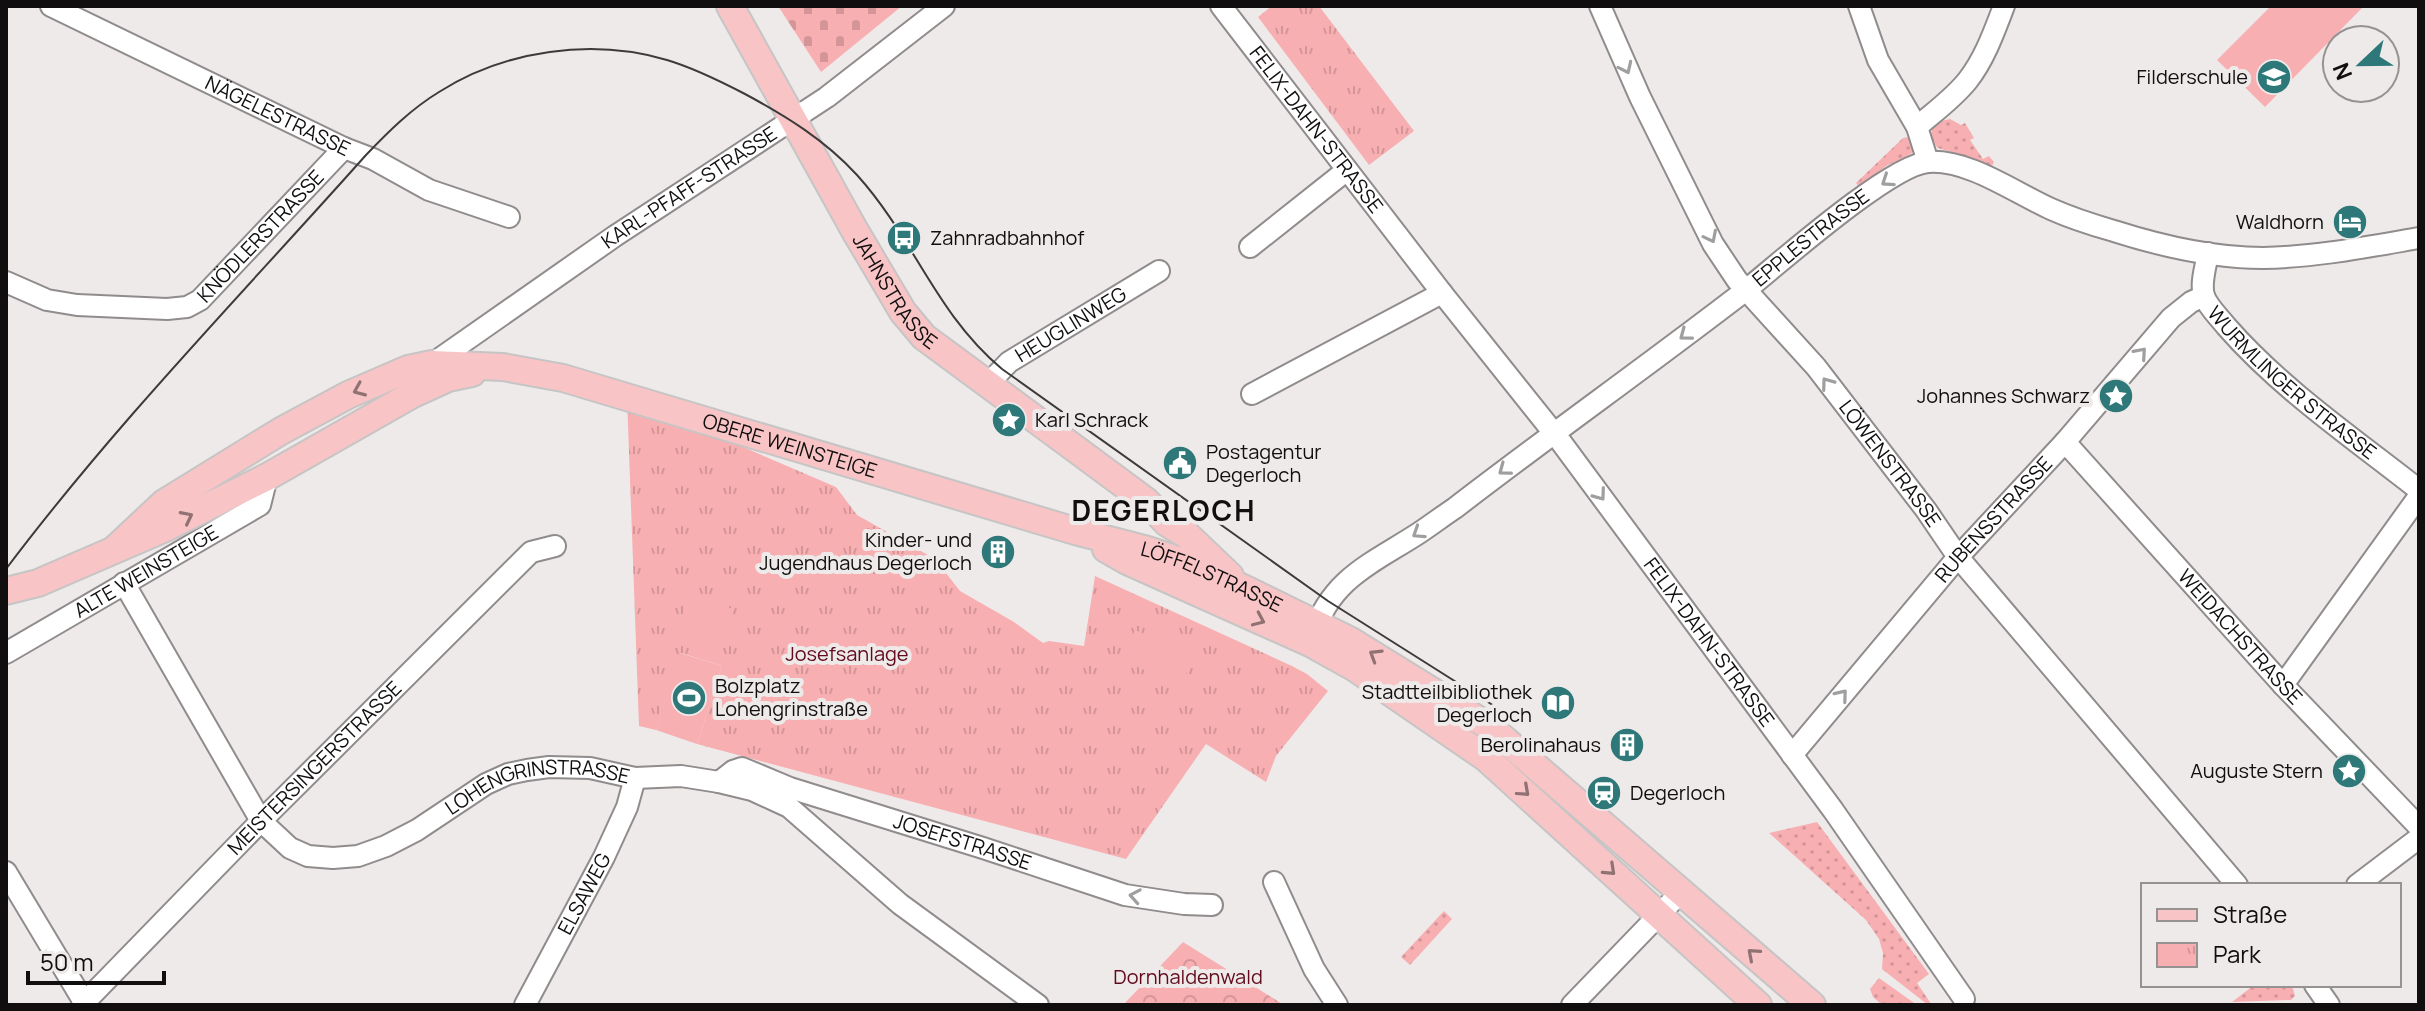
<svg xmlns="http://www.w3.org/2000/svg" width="2425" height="1011" viewBox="0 0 2425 1011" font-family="Manrope,sans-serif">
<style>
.grass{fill:url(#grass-dots)}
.forest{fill:url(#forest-crowns)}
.cemetery{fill:url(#cemetery-stones)}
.park{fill:url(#park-tufts)}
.pitch{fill:#f7afb2}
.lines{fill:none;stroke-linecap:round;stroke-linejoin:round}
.minor-casing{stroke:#908b8c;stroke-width:24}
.major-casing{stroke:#c6c5c5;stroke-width:30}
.minor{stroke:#fff;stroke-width:20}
.major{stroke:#f8c4c6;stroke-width:26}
.tram{stroke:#3d3a3a;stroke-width:2}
.oneway{stroke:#9f9f9f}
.oneway2{stroke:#907273}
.labels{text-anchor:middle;stroke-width:8;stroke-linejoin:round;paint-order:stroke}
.poi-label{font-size:20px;fill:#100e0e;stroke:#efeaea;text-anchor:end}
.street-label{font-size:20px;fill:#100e0e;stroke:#efeaea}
.park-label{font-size:20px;fill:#610a1d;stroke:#efeaea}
.district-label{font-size:28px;font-weight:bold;letter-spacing:2px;fill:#100e0e;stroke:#efeaea}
</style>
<defs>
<pattern id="grass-dots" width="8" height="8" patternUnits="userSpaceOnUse" patternTransform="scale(2)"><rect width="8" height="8" fill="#f7afb2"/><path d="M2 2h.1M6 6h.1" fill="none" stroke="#d39598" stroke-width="1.8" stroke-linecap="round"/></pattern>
<pattern id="forest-crowns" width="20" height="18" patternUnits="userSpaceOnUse" patternTransform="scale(2)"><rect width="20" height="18" fill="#f7afb2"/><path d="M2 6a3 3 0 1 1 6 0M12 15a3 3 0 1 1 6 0" fill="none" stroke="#d39598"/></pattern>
<pattern id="cemetery-stones" width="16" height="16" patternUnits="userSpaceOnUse" patternTransform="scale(2)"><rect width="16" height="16" fill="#f7afb2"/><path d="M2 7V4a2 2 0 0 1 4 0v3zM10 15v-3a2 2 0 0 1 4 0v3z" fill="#d39598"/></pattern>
<pattern id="park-tufts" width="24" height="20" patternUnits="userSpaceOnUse" patternTransform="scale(2)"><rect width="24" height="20" fill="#f7afb2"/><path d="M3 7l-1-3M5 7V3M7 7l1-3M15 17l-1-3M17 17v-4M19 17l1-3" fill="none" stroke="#d39598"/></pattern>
</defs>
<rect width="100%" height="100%" fill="#efeaea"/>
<g class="grass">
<path d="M1939 118 1941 121 1950 119 1961 125 1965 123 1974 138 1970 140 1983 159 1989 156 1994 162 1991 168 1965 156 1938 148C1928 137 1930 129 1939 118Z"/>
<polygon points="1908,137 1912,138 1914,150 1911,154 1886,166 1859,187 1856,183 1903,138"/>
<polygon points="1817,822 1929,974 1917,983 1932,1005 1928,1005 1882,969 1883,953 1879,939 1866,920 1769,833"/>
<polygon points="1444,911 1452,919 1410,965 1401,957"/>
<polygon points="1879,978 1917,1005 1882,1005 1873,997 1870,989"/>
<polygon points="2254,985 2292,985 2295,996 2291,1000 2232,1002"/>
</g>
<polygon class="forest" points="1183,942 1284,1005 1123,1005"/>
<polygon class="cemetery" points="778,6 902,6 821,72"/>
<g class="park">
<polygon points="1272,6 1319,6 1414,131 1369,165 1258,17"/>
<polygon points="627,397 836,487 857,515 935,559 960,591 1014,622 1043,643 1049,641 1084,646 1095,576 1292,666 1307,674 1328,691 1276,756 1266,782 1206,744 1126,859 697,744 722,666 681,653 656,730 639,726"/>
</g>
<g class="pitch">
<polygon points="2271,6 2364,6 2265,107 2217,60"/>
<polygon points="683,607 731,608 731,637 683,636"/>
<polygon points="1135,630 1194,656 1181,686 1122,660"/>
<polygon points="680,653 722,666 697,744 656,730"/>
<polygon points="1116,675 1168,701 1165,708 1112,683"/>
</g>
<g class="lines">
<g class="minor-casing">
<g id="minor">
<path id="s1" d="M51 6 344 148 373 159 429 190 509 217"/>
<path id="s2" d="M1221 6 1442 293 1561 442 1833 810 1964 999"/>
<path id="s3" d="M1600 6 1640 97 1713 244 1737 280 1816 367 1926 510 1958 557 2237 885"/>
<polyline points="1859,6 1878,60 1917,127 1928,162"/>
<path d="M1917 127C1934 112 1954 98 1968 80 1985 58 1994 32 2004 6"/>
<polyline points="1250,247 1347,170"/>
<path id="s4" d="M2208 253C2206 266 2200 283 2204 296 2208 307 2219 317 2226 326 2281 389 2353 438 2419 490"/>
<path id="s5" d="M6 282 47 300 77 305 167 309 187 307 200 300 344 148"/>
<path id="s6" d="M432 364 615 236 827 97 944 6"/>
<path id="s7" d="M987 385 1009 362 1159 271"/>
<polyline points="1252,394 1442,293"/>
<path id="s8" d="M2065 442 2283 685 2419 827"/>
<path id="s9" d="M124 583 261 821 290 848 308 856 333 858 358 856 386 846 417 830 486 784 508 774 527 770 549 767 590 768 635 778 681 776 719 782 752 790 789 807 900 904 1038 1005"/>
<path id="s10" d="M1313 635C1331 578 1373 563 1419 533 1431 525 1443 516 1455 508 1551 434 1650 364 1746 290 1781 262 1890 165 1928 162 1969 159 2015 193 2051 209 2071 218 2093 225 2114 231 2161 246 2214 258 2263 258 2316 257 2367 247 2419 238"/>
<path id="s11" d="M6 653 260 505 267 477"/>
<polyline points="2283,685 2419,496"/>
<path id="s12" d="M1792 755 1958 557 2065 442 2171 318 2191 302 2204 296"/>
<path id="s13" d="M719 782 733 771 742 768 790 788 983 848 1125 895 1184 904 1212 905"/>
<polyline points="6,872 84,1002"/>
<polyline points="1274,882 1314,969 1337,1005"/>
<polyline points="2357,885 2419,838"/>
<polyline points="2315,985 2329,1005"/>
<path id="s14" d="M82 1005 261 821 531 552 555 546"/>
<path id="s15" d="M525 1005 604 857 627 807 635 778"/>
<polyline points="1572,1005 1682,891"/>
</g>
</g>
<g class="major-casing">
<g id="major">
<path id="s16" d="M730 6 855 231 903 312 924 337 1146 501 1167 523 1187 535 1230 576"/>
<path id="s17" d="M116 548 164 503 281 431 348 395 408 369 432 364 503 367 563 378 1075 531 1148 550 1187 563 1245 589 1351 641 1490 727 1812 1005"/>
<polyline points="1106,549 1127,561 1310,643 1355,668 1486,758 1758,1005"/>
<polyline points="6,591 38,583 163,529 267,477 413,394 448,378 472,373"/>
</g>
</g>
<use href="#minor" class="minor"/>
<use href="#major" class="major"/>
<path class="tram" d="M6 569C116 423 244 292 366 155 388 132 411 109 439 92 505 50 592 38 667 60 694 68 720 81 745 94 786 116 825 140 857 175 914 238 935 313 1002 369L1328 601 1510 716"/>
</g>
<defs><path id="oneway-chevron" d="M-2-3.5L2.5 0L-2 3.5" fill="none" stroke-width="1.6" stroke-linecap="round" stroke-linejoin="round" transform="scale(2)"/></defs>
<g class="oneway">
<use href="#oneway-chevron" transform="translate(1626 68) rotate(65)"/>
<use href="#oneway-chevron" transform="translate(1887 181) rotate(146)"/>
<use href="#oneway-chevron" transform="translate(1711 237) rotate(63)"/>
<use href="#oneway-chevron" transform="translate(1685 335) rotate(143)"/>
<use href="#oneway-chevron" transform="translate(2141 353) rotate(-49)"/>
<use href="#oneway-chevron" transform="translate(1827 383) rotate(-126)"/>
<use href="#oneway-chevron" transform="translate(1504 470) rotate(143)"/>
<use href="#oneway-chevron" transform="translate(1600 495) rotate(54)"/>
<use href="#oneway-chevron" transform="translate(1418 533) rotate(147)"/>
<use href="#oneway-chevron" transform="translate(1842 695) rotate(-50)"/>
<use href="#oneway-chevron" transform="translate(1135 896) rotate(-170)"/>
</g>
<g class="oneway2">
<use href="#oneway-chevron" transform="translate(359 390) rotate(157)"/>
<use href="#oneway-chevron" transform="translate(187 517) rotate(-27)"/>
<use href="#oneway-chevron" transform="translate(1259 620) rotate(24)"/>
<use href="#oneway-chevron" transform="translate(1375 655) rotate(-148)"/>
<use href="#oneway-chevron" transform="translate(1524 791) rotate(42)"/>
<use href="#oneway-chevron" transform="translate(1610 870) rotate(43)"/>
<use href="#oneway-chevron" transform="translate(1753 954) rotate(-139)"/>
</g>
<defs>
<g id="school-disc" transform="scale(1.8)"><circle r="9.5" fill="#2e7879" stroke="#efeaea"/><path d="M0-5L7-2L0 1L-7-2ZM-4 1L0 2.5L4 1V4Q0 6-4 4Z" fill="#fff"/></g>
<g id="hotel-disc" transform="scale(1.8)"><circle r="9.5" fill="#2e7879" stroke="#efeaea"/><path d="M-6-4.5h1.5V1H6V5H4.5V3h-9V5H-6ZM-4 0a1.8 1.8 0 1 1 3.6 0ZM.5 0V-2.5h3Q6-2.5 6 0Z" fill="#fff"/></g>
<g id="bus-disc" transform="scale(1.8)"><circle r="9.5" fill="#2e7879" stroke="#efeaea"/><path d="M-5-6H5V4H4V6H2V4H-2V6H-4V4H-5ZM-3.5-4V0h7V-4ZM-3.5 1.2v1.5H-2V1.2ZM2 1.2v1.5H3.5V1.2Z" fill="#fff"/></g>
<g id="sight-disc" transform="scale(1.8)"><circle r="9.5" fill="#2e7879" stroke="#efeaea"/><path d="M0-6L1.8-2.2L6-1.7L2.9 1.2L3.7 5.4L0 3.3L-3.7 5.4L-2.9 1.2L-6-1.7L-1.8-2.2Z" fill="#fff"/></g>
<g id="civic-disc" transform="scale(1.8)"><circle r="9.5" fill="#2e7879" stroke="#efeaea"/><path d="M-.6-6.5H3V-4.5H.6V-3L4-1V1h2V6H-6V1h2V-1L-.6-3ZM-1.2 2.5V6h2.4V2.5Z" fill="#fff"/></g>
<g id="building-disc" transform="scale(1.8)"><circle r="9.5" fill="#2e7879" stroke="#efeaea"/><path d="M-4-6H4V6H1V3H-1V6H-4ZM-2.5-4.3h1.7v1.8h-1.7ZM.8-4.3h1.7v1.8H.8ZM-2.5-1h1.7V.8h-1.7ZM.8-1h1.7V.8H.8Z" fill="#fff"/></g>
<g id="stadium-disc" transform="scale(1.8)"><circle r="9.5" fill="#2e7879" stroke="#efeaea"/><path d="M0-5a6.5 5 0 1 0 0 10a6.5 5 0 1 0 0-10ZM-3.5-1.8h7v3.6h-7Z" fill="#fff"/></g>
<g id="library-disc" transform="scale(1.8)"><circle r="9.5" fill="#2e7879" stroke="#efeaea"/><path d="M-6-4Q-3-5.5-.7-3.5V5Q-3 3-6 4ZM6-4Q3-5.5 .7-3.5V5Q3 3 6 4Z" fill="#fff"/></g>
<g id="station-disc" transform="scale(1.8)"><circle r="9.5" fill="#2e7879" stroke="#efeaea"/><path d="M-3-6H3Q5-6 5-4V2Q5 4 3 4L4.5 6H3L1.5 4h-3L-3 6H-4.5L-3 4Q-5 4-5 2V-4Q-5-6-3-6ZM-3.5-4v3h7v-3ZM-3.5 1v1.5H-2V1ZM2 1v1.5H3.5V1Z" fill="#fff"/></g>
</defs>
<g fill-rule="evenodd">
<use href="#school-disc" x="2274" y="77"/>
<use href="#hotel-disc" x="2350" y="222"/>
<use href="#bus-disc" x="904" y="238"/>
<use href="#sight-disc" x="2116" y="396"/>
<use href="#sight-disc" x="1009" y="420"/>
<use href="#civic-disc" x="1180" y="463"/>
<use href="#building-disc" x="998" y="552"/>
<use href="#stadium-disc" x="689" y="698"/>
<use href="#library-disc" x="1558" y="703"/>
<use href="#building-disc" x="1627" y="745"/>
<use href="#sight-disc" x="2349" y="771"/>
<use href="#station-disc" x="1604" y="793"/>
</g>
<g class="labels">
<g class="poi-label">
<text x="2248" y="84">Filderschule</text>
<text x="2324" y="229">Waldhorn</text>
<text x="930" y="245" text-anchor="start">Zahnradbahnhof</text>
<text x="2090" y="403">Johannes Schwarz</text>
<text x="1035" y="427" text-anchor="start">Karl Schrack</text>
<text x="1206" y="459" text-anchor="start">Postagentur<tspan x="1206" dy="23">Degerloch</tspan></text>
<text x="972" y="547">Kinder- und<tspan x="972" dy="23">Jugendhaus Degerloch</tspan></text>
<text x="715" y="693" text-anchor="start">Bolzplatz<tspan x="715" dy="23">Lohengrinstraße</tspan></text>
<text x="1532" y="699">Stadtteilbibliothek<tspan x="1532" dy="23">Degerloch</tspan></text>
<text x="1601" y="752">Berolinahaus</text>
<text x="2323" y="778">Auguste Stern</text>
<text x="1630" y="800" text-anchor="start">Degerloch</text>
</g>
<g class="street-label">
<text dy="7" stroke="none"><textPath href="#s1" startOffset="252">NÄGELESTRASSE</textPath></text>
<text dy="7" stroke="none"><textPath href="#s2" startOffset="156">FELIX-DAHN-STRASSE</textPath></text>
<text dy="7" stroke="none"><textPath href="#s6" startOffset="312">KARL-PFAFF-STRASSE</textPath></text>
<text dy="7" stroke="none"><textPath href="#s5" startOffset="288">KNÖDLERSTRASSE</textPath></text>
<text dy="7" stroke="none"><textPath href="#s10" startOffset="642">EPPLESTRASSE</textPath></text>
<text dy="7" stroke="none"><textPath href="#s16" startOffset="330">JAHNSTRASSE</textPath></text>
<text dy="7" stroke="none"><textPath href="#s7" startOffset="104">HEUGLINWEG</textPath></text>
<text dy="7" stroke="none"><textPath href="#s4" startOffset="168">WURMLINGER STRASSE</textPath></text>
<text dy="7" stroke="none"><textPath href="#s17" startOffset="738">OBERE WEINSTEIGE</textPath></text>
<text dy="7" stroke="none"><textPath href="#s3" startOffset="546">LÖWENSTRASSE</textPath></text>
<text dy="7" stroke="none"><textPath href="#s12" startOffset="310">RUBENSSTRASSE</textPath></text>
<text dy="7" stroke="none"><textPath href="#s11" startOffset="162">ALTE WEINSTEIGE</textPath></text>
<text dy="7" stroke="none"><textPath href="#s17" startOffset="1180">LÖFFELSTRASSE</textPath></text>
<text dy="7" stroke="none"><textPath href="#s8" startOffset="262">WEIDACHSTRASSE</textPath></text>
<text dy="7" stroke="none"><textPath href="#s2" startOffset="802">FELIX-DAHN-STRASSE</textPath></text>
<text dy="7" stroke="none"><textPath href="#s14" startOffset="332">MEISTERSINGERSTRASSE</textPath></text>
<text dy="7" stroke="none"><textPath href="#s9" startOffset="582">LOHENGRINSTRASSE</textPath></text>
<text dy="7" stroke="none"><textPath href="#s13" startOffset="260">JOSEFSTRASSE</textPath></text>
<text dy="7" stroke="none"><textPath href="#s15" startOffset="126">ELSAWEG</textPath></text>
</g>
<g class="park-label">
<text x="847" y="661">Josefsanlage</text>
<text x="1188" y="984">Dornhaldenwald</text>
</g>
<g class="district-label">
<text x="1164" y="521">DEGERLOCH</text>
</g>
</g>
<rect width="2425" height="1011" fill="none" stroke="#100e0e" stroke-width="16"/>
<rect x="2141" y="883" width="260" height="104" fill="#efeaea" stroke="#969292" stroke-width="2"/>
<rect x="2157" y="909" width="40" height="12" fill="#f8c4c6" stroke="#969292" stroke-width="2"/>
<text x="2213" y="923" font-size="24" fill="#100e0e">Straße</text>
<rect x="2157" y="943" width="40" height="24" fill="url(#park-tufts)" stroke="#969292" stroke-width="2"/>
<text x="2213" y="963" font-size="24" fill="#100e0e">Park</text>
<g transform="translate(2361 64) rotate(248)"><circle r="38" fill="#efeaea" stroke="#969292" stroke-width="2"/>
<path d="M0-6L14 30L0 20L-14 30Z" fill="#2e7879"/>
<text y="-12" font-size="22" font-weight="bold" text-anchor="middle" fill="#100e0e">N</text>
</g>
<path d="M28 971v12h136v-12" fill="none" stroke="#100e0e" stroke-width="4"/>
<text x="40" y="971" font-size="24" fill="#100e0e" stroke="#efeaea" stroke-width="6" paint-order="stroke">50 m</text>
</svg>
